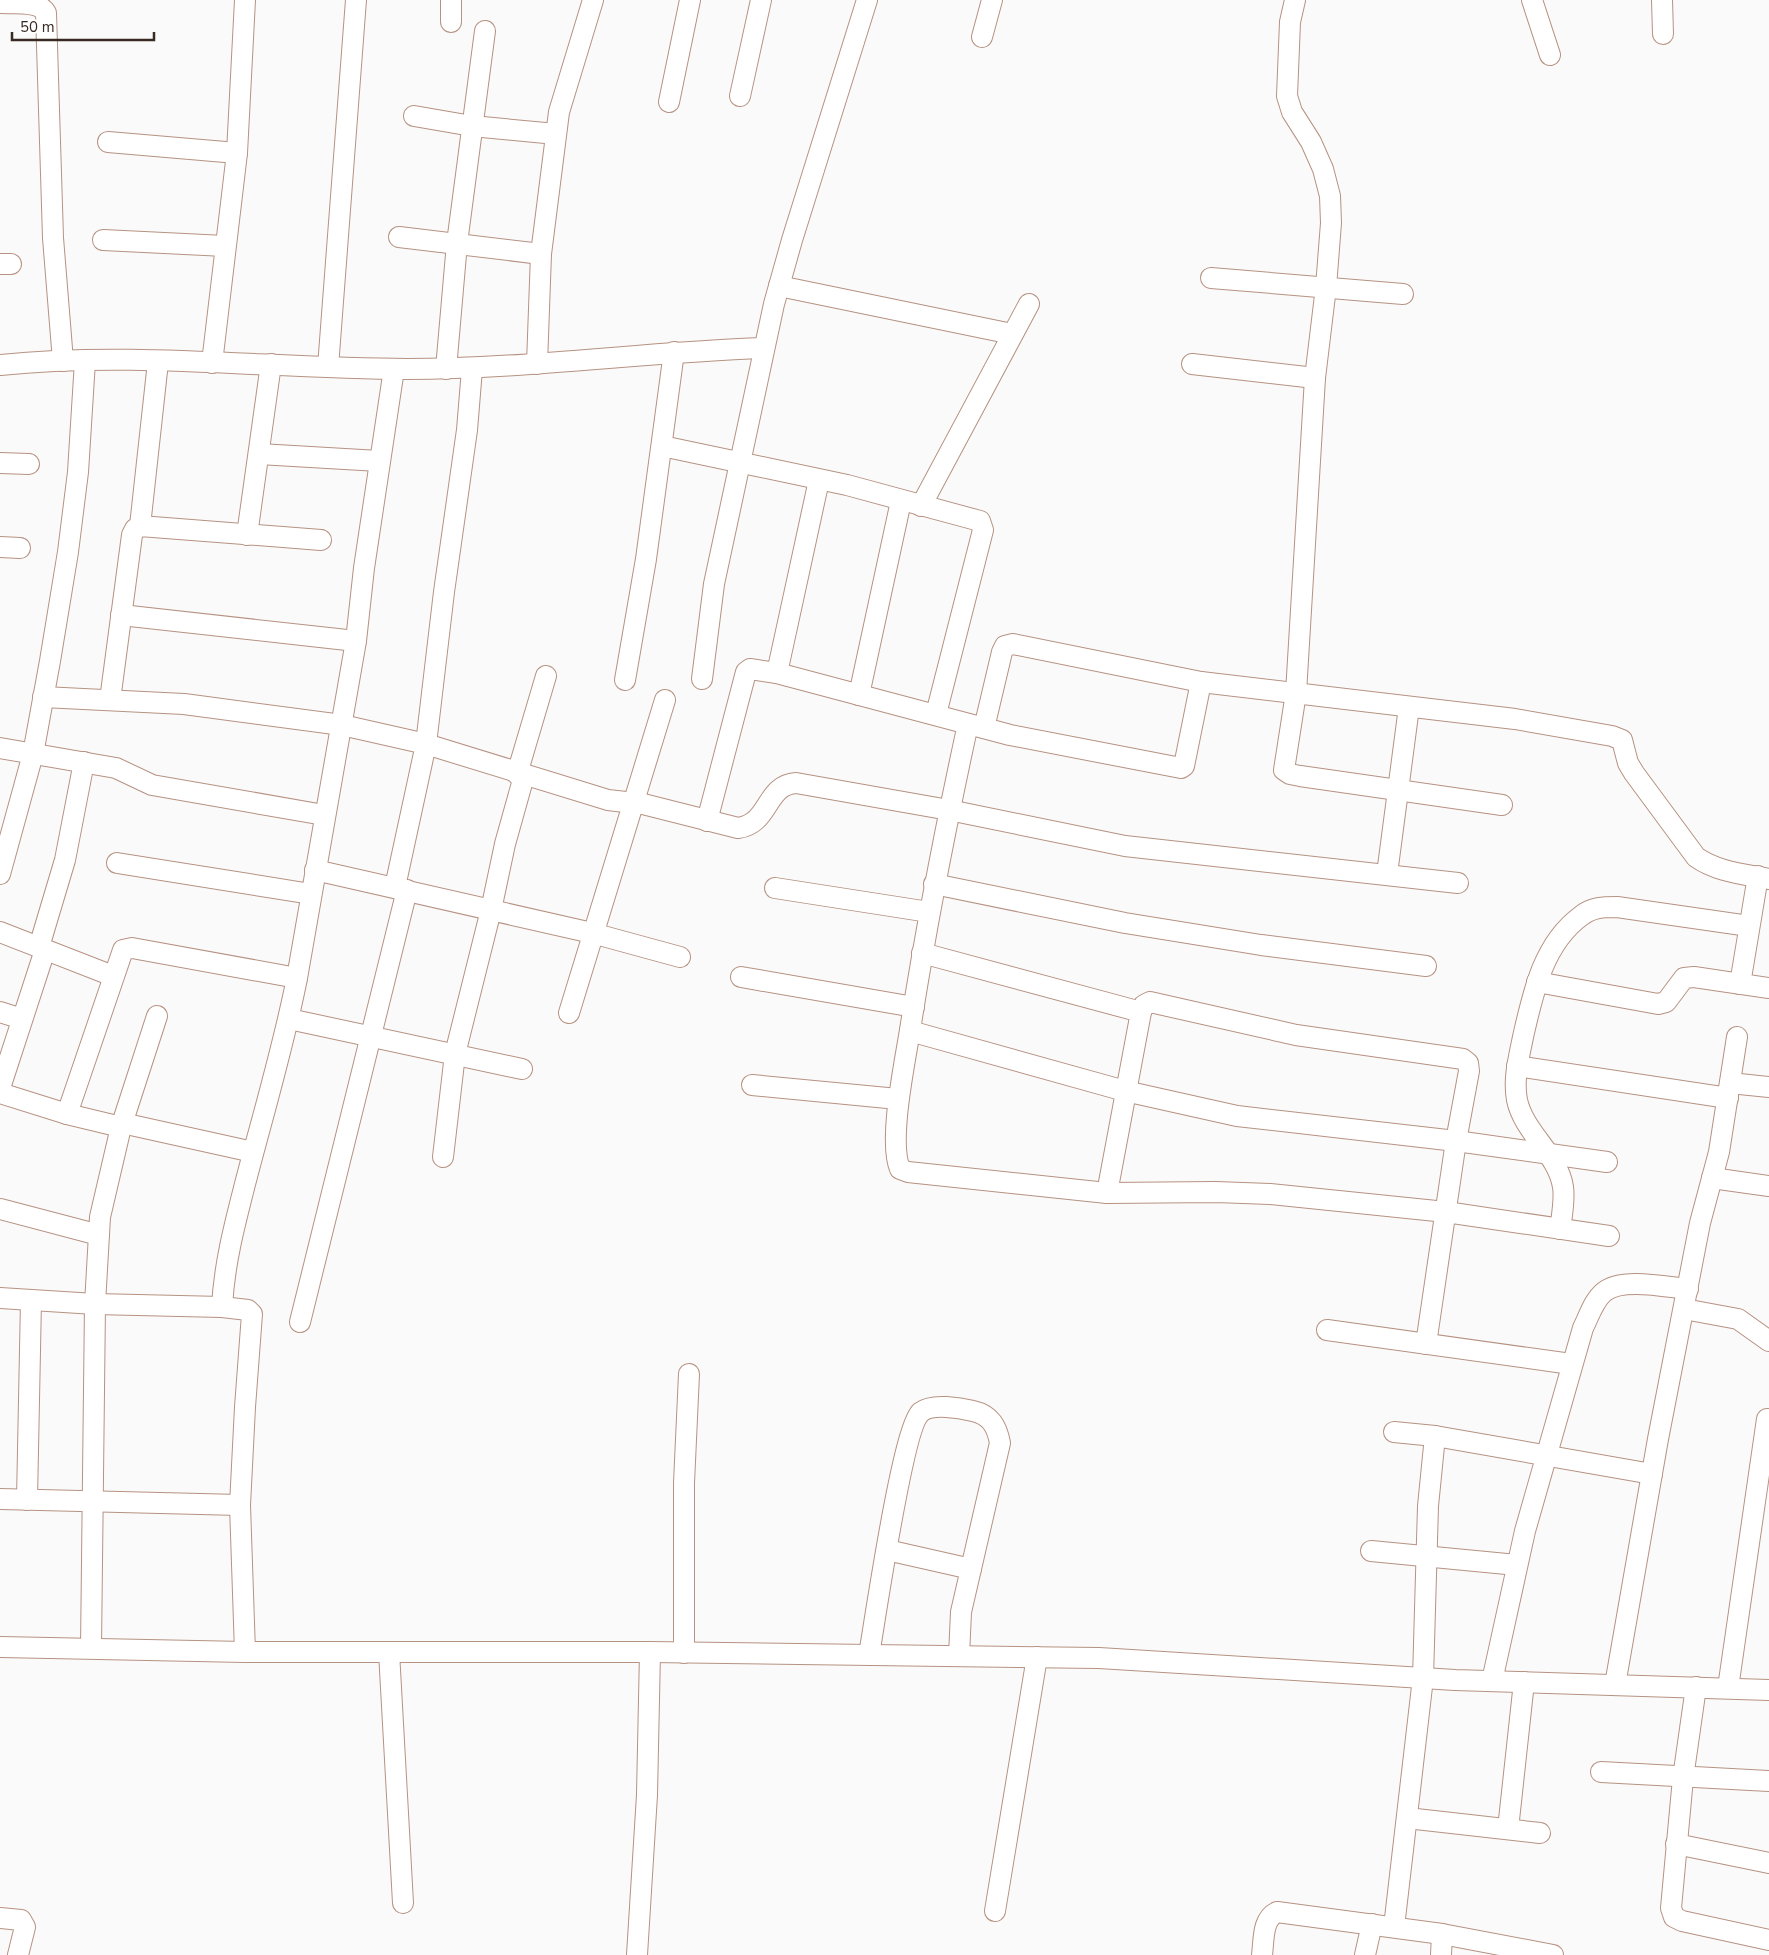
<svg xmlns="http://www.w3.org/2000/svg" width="1769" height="1955" viewBox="0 0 1769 1955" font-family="'Nunito Sans',sans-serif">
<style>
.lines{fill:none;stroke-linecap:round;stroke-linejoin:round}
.minor-casing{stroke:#b69282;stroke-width:22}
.minor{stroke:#fff;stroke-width:20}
</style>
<rect width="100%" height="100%" fill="#fafafa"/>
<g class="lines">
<g class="minor-casing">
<g id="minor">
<polyline points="1295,0 1290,22 1287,96 1292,112 1311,142 1323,169 1330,196 1331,223 1326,287 1315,378 1296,693 1284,770 1290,774 1300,776 1502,805"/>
<polyline points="1532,0 1550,55"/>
<polyline points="1662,0 1663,34"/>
<path d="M0 3C15 4 39 0 46 13L53 238 63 361"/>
<polyline points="451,22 451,0"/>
<polyline points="982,37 992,0"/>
<polyline points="740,96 761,0"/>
<polyline points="669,102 690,0"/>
<polyline points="414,116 472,126 556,134"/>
<polyline points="108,142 237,153"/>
<polyline points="399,237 541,254"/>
<polyline points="103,240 225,246"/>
<polyline points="0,264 11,264"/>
<polyline points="1211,278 1403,294"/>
<polyline points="779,286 1012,334"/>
<polyline points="212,363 237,153 245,0"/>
<polyline points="537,364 541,254 559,112 593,0"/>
<polyline points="1192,364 1315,378"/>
<path d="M0 365C135 351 272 369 407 369 526 369 644 352 763 348"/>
<polyline points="328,367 356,0"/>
<polyline points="446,369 457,243 485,31"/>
<polyline points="662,446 847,485 980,521 983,530 936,714"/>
<polyline points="259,454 379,461"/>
<polyline points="0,463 29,464"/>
<polyline points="921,506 1029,304"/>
<polyline points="140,526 158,362"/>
<polyline points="247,535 271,364"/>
<polyline points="0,547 20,548"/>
<polyline points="121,615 356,641"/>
<polyline points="777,673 819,480"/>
<polyline points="702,679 714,584 774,304 792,240 867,0"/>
<polyline points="625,680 646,559 674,352"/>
<polyline points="859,695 901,501"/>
<path d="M43 697 184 704 342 725 426 744 608 800 643 804 738 828C770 824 765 785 796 783L949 810 1125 846 1458 883"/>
<polyline points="110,700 132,535 135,529 140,526 321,540"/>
<path d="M968 724C946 825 926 927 910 1030 905 1062 888 1141 900 1169L908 1172 1107 1193 1216 1192 1270 1194 1446 1212 1609 1236"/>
<path d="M984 728 1002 652 1005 646 1013 644 1201 682 1515 719 1612 736 1622 740 1628 763 1634 773 1696 857C1717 872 1744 874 1769 879"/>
<polyline points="0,748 116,768 152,785 324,815"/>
<polyline points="517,774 546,676"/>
<polyline points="707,821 746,672 750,669 777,673 1010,735 1181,768 1184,766 1201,682"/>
<polyline points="117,863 311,894"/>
<polyline points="315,870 592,933 680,957"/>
<polyline points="0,874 33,754 50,661 68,552 78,472 85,361"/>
<polyline points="1387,874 1409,707"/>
<polyline points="934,884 1125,923 1261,945 1426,966"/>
<polyline points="395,887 426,744 444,592 467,430 472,369"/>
<polyline points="775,888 929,912"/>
<polyline points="0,932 113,976"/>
<polyline points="39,947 65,860 84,762"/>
<polyline points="922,953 1141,1012"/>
<polyline points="741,977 914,1007"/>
<polyline points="1537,982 1658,1004 1666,1002 1684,978 1694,977 1769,988"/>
<polyline points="1740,984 1758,876"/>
<polyline points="0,1012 22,1019"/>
<polyline points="569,1013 665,700"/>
<polyline points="289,1019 522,1069"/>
<polyline points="910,1031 1125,1091 1237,1116 1456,1141 1607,1162"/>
<polyline points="1517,1066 1728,1098"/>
<polyline points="1730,1083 1769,1087"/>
<polyline points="752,1085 898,1099"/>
<polyline points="0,1088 45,950"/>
<polyline points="0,1093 67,1114 121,1127"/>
<polyline points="67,1114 123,950 132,948 297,978"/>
<polyline points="122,1123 253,1152"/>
<polyline points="443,1157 455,1054 491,910 505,844 524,776"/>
<polyline points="1712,1178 1769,1186"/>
<polyline points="1107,1193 1141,1012 1144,1005 1150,1002 1296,1035 1463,1059 1468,1063 1469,1071 1456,1141 1426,1344"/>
<polyline points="0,1209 99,1235"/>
<path d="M1560 1229C1562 1215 1565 1200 1563 1187 1558 1154 1524 1133 1517 1100 1513 1079 1519 1057 1523 1037 1533 993 1543 944 1581 916 1592 907 1604 907 1617 907L1749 926"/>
<polyline points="0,1298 95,1304 222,1307 248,1310 252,1314 245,1407 240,1505 245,1652"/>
<path d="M222 1307C224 1266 234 1227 244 1188 262 1118 283 1049 297 978L356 641 364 568 394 369"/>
<polyline points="1684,1309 1738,1319 1769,1341"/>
<polyline points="300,1322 407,890"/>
<polyline points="1327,1330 1571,1364"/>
<polyline points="1394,1432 1435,1436 1652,1474"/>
<polyline points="0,1499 240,1505"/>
<polyline points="27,1500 31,1300"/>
<polyline points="887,1550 971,1569"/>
<polyline points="1371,1551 1517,1565"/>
<polyline points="0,1647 245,1652 650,1652 1099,1658 1455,1680 1769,1690"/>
<polyline points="91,1648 95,1304 100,1217 121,1127 157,1016"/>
<polyline points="389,1652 403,1903"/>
<polyline points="684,1653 684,1483 689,1374"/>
<path d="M869 1655C875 1620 903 1427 921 1412 932 1403 961 1408 973 1411 991 1415 997 1427 1000 1443L961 1612 959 1656"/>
<path d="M1492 1681 1525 1531 1583 1328C1589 1316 1594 1300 1604 1292 1621 1277 1667 1287 1688 1289"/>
<polyline points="1615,1685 1658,1439 1700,1223 1719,1152 1737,1037"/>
<polyline points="1696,1687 1683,1778 1671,1908 1674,1917 1682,1921 1769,1940"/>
<polyline points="1728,1688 1767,1419"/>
<polyline points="1601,1772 1769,1781"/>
<polyline points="1407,1818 1540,1833"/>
<polyline points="1508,1829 1524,1682"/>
<polyline points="1676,1844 1769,1863"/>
<polyline points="995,1911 1037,1657"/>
<polyline points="0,1918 21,1920 25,1927 18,1955"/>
<polyline points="1394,1927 1423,1678 1428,1506 1435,1436"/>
<polyline points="637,1955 647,1795 650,1652"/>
<path d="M1262 1955C1264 1940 1262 1919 1277 1912L1442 1934 1553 1955"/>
<polyline points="1365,1955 1372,1924"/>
<polyline points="1441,1955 1442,1934"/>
</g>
</g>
<use href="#minor" class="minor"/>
</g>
<path d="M12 32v8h142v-8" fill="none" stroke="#382922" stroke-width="2.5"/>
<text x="20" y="32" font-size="15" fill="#382922" stroke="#ffffff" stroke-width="4" paint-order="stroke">50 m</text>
</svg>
